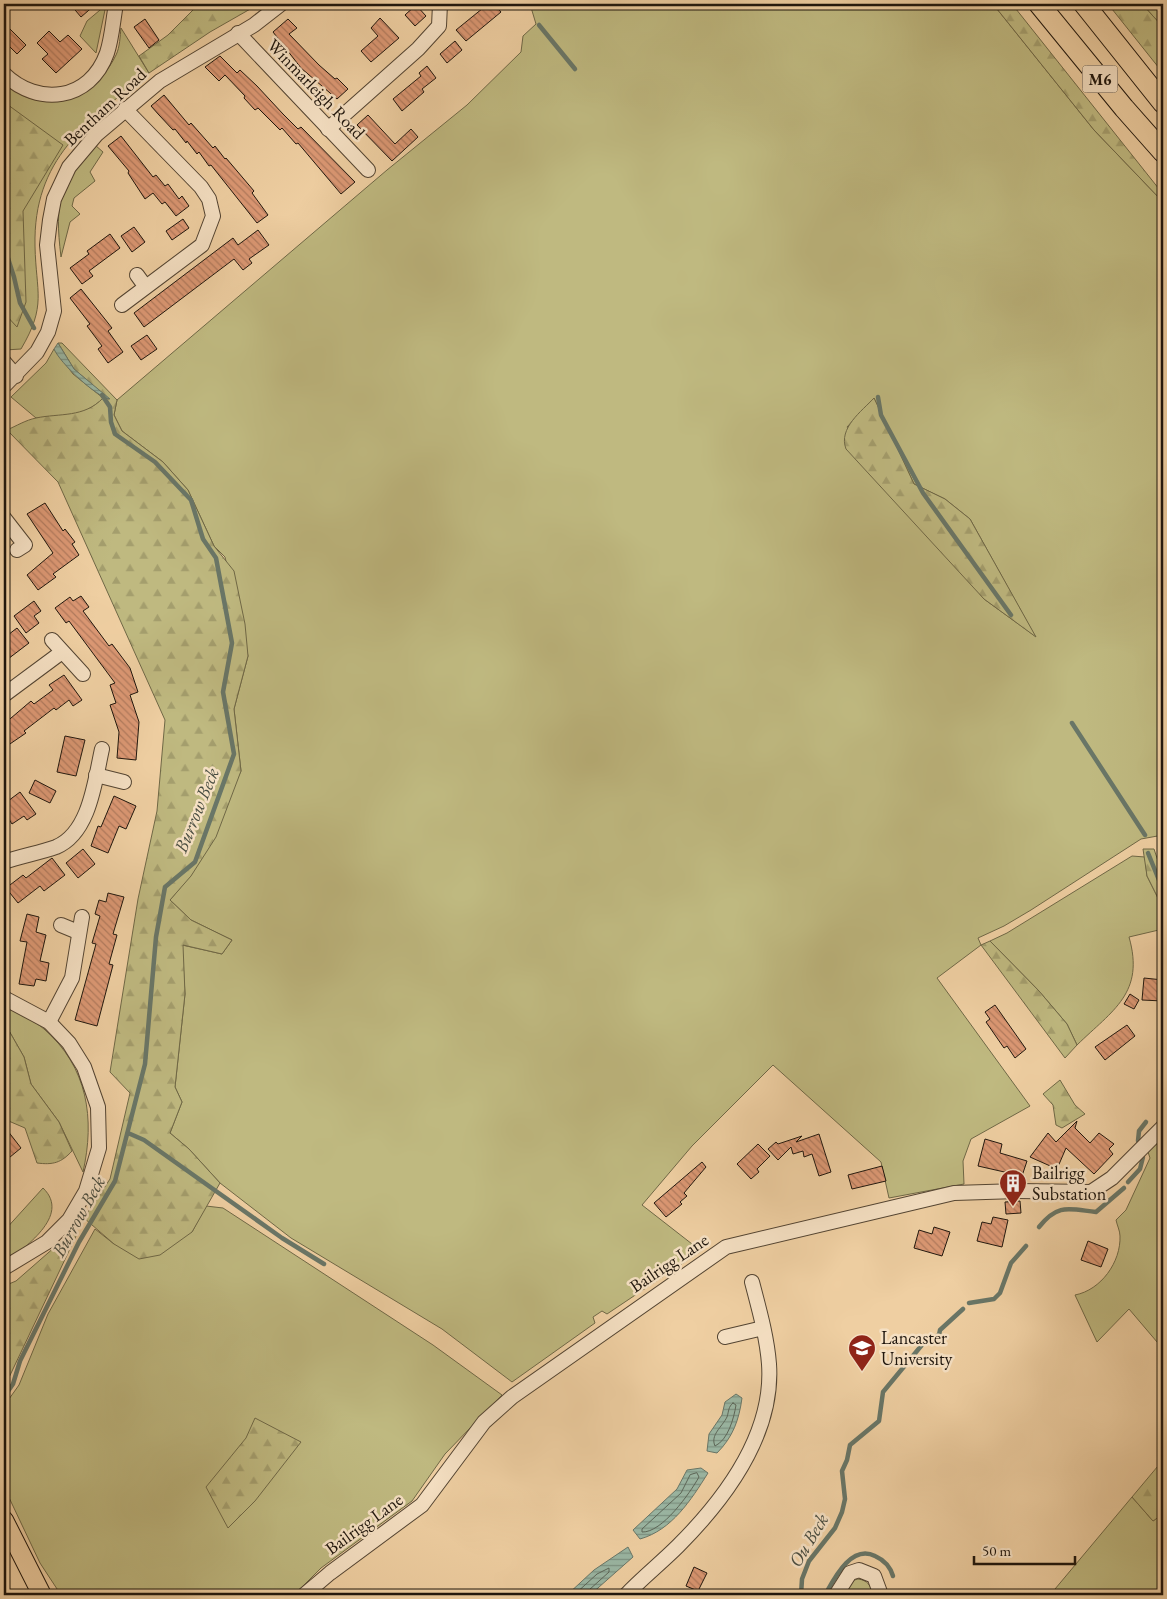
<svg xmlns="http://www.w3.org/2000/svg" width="1167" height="1599" viewBox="0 0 1167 1599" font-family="'EB Garamond',serif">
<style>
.green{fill:#bfb980;stroke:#6f6846;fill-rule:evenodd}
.forest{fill:url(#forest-firs);stroke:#6f6846}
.water{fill:url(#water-rules);stroke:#697667}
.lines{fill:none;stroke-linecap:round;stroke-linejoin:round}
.shore{stroke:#5c6658;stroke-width:1}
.stream{stroke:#697667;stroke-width:4.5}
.building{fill:url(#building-back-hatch);stroke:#1f160d}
.minor-casing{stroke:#534432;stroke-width:16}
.major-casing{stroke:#1f160d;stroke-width:20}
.highway-casing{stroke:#1f160d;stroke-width:22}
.minor{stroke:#f5e0c3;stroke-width:14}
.major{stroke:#efcfa2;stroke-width:18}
.highway{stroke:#efcfa2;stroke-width:20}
.labels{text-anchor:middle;stroke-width:5;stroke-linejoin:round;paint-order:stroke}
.shield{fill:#f5e0c3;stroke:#5f5344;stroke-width:1}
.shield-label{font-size:16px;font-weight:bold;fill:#1f160d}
.street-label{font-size:18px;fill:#1f160d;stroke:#f5e0c3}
.poi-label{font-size:18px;fill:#1f160d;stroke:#f5e0c3;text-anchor:start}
.water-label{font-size:19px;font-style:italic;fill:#4a4e42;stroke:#f5e0c3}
</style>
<defs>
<pattern id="forest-firs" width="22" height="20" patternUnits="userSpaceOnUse" patternTransform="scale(1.25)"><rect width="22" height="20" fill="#bfb980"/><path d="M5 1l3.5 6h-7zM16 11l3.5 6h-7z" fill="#a49e6d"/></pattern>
<pattern id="water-rules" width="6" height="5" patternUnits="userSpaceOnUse" patternTransform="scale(1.25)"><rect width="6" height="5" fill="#9ab6a3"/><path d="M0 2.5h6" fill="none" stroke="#7d9383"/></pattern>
<pattern id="building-back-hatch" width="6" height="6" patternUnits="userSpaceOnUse" patternTransform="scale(1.25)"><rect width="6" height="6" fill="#dc9874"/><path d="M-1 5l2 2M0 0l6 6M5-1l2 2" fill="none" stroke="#b27b5e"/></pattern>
</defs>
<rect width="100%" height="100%" fill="#efcfa2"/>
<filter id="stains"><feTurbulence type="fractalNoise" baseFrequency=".004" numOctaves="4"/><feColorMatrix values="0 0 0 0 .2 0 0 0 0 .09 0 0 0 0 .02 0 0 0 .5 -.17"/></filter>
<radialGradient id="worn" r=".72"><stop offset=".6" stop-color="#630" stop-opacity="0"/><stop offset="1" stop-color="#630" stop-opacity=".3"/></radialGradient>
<g class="green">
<path d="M530 4H993L1094 130 1163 202V835L1141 839 1031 910 1004 926 978 938 981 945 937 978 1030 1106 971 1139 963 1161 964 1184 889 1198 881 1162 773 1065 692 1146 642 1205 701 1251 607 1314 602 1311 593 1317 595 1323 512 1382 442 1329 291 1238 220 1183 189 1149 170 1133 182 1102 175 1087 185 994 182 945 222 954 232 940 191 920 170 900 191 875 241 771 234 709 248 656 225 557 214 546 188 490 163 462 122 431 114 415 117 400 387 170 467 105 521 52 523 36 536 24ZM874 398 914 484 945 499 970 519 1035 636 984 599 847 427Z"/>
<polygon points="1142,4 1163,4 1163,27"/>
<polygon points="106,5 96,53 80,36 87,21"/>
<path d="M121 28 149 73C86 122 33 159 35 246 36 293 47 305 21 349L5 350 4 80C11 87 19 95 29 98 64 108 101 87 116 55 120 47 120 36 121 28Z"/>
<path d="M95 145 103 152 90 172 95 181 74 198 72 206 80 214 70 222 61 257C54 199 60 189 95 145Z"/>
<path d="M54 349 73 374 103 398C86 417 59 417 36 418L11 397 46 363Z"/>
<path d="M1132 856 1145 857 1147 876 1163 908V929L1129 937C1145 993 1113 1010 1077 1045L1067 1024 1039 991 990 941 1007 933Z"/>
<path d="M4 1006C17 1013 32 1019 44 1029 88 1067 95 1119 83 1172L59 1122 31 1084 24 1057 4 1022Z"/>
<path d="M1163 1143V1349L1129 1309 1097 1342 1075 1295C1101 1290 1121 1262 1120 1236 1120 1231 1117 1225 1116 1220L1126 1210 1150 1158 1148 1152 1155 1144Z"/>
<path d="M43 1188C72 1216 23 1248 4 1264V1231Z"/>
<polygon points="206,1206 223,1208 433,1345 502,1395 445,1454 412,1501 321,1568 294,1595 61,1595 40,1563 4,1487 4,1406 19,1385 48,1314 95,1229 114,1244 192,1232"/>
<polygon points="1132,1497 1153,1521 1163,1514 1163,1595 1050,1595"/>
<path d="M858 1579C867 1580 872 1586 873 1595H841L851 1581Z"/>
</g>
<g class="forest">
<polygon points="199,4 259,4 210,32 149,73 139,56 168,35"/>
<polygon points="993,4 1012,4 1163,194 1163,202 1094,130"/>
<polygon points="1108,4 1142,4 1163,27 1163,73"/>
<polygon points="4,102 63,145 23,211 26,302 17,327 4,313"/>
<path d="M58 343H62L117 400 114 415 122 431 163 462 188 490 214 546 234 571 245 624 248 656 234 709 241 771 216 837 191 876 170 900 191 920 232 940 222 954 183 945 185 994 175 1087 182 1102 170 1133 189 1149 220 1183 192 1232 160 1255 139 1259 114 1244 84 1218 110 1179 130 1093 110 1072 138 899 157 811 165 720 58 482 7 430C16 426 26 420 36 418 60 413 84 418 103 398L109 399 74 369Z"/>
<path d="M874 398 914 484 945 499 970 519 1036 637 984 599 846 449C838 428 862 411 874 398Z"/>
<polygon points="1143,849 1154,849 1163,876 1163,908 1147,876"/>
<polygon points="990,941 1039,991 1067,1024 1077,1045 1065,1058 981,945"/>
<path d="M4 1022 24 1057 31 1084 59 1122 72 1151C61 1163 53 1165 37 1163L25 1128 4 1119Z"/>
<polygon points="1060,1080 1075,1105 1085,1114 1062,1128 1056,1125 1053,1105 1043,1094"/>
<polygon points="72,1232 77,1234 4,1388 4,1286 16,1281"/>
<polygon points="255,1418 301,1442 255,1501 228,1528 206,1487 246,1438"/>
<polygon points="1163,1460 1163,1514 1153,1521 1132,1497"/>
</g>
<g class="water">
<path d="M58 343 74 369 110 399C96 397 60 363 54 349Z"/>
<path d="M736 1394 742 1398C739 1420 733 1437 717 1453L707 1451 709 1434 722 1415 725 1402Z"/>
<path d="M701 1468 708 1473C691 1500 672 1530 640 1539L633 1530 677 1489 687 1470Z"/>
<polygon points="628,1547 633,1557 590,1595 567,1595 594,1570"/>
</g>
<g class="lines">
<g class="shore">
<path d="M733 1403 736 1405C734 1418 728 1440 715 1446 710 1435 722 1427 727 1417 729 1411 728 1407 733 1403Z"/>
<path d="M697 1473 699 1477C690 1493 662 1533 642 1532V1529L681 1493 690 1475Z"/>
<polyline points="574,1595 597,1574 609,1568 609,1572 589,1590 587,1595"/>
</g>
<g class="stream">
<polyline points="539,25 575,69"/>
<polyline points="4,246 14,277 20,303 34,328"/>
<polyline points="878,397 881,415 923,493 1011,615"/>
<polyline points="1072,723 1145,835"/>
<polyline points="1148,853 1163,890"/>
<polyline points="128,1133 144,1140 282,1238 324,1264"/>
<polyline points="1138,1141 1139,1131 1146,1122"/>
<polyline points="1128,1182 1140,1169 1143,1157"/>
<path d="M1039 1227C1058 1203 1069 1209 1096 1212L1124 1188"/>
<polyline points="969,1303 994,1299 1000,1293 1011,1263 1026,1246"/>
<polyline points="4,1397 13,1384 20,1361 79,1242 115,1181 145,1064 156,937 165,887 195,862 234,754 223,692 232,643 216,558 203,539 191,500 155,462 115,434 111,422 110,407 102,395"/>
<polyline points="801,1595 802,1579 809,1561 835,1528 842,1512 845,1499 842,1471 847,1460 850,1445 879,1421 883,1392 926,1340 939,1335 940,1330 963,1309"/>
<path d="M825 1595C834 1579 851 1544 875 1556 884 1560 890 1566 893 1576"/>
</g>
</g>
<g class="building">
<polygon points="70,4 96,4 81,17"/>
<polygon points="488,4 494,4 501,12 466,41 456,30"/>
<polygon points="416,5 426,16 415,26 405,15"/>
<polygon points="380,18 399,38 371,62 361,51 378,36 371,28"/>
<polygon points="145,19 159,40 149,48 134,27"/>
<polygon points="288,19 297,28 289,34 319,65 335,79 337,78 348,89 337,99 301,68 273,32"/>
<polygon points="4,23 26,45 17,54 4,41"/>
<polygon points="49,31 60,42 68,35 82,49 56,73 42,59 48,54 37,43"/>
<polygon points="455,41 462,50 447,63 440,54"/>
<polygon points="220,56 237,73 240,70 257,86 283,114 298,129 301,127 355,182 341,194 298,143 296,144 282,128 280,130 258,108 255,110 244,98 245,96 225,75 219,81 205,67"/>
<polygon points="427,66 436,78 422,89 424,92 402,111 393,99 421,76 419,73"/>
<polygon points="164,95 189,125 191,123 213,148 215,146 225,159 226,158 254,191 252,193 268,215 257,223 211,165 209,166 199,152 197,154 187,141 186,143 175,129 173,130 159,115 151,106"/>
<polygon points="368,115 395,144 411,129 418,137 392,161 357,125"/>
<polygon points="121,136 153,177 156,175 165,186 168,184 179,199 182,196 189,206 176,216 165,202 162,204 153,193 145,199 128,173 129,171 108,146"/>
<polygon points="183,219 189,228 172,240 166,231"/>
<polygon points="134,227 145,242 132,252 121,236"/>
<polygon points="258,230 269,245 249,259 252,263 243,270 234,259 144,327 134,313 233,238 238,245"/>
<polygon points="110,234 120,248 89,271 93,276 82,284 70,268 89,254 87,251"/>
<polygon points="81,289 112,328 108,331 123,352 108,363 98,349 102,346 87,326 90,324 70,298"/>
<polygon points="147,335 157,349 141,360 131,346"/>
<polygon points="45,503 63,531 65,529 75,542 72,544 79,555 53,574 56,577 38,590 27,575 53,553 27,514"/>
<polygon points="81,596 89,607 83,611 109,646 112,644 130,668 138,692 130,695 139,722 136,760 117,758 119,732 110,705 116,703 110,685 115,683 69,621 66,623 55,608 70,597 73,601"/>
<polygon points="34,601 41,611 34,616 39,623 26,633 14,616"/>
<polygon points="17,628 29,643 4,662 4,638"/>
<polygon points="64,675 82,700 73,706 69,700 56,710 54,708 24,731 26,733 4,748 4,724 31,701 34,704 53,690 49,685"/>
<polygon points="65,736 85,740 76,776 57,772"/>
<polygon points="35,780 56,791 50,803 29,793"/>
<polygon points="20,792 36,814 27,820 24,816 12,824 4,812 4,804"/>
<polygon points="114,796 136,806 126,829 119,826 108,853 91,846 98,826 101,827"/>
<polygon points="83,849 95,864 78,878 66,863"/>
<polygon points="52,858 65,875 44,891 40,886 18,903 6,888 23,875 26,878"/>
<polygon points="108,893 124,897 113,934 117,935 109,964 113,965 97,1026 75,1020 96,944 92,943 100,916 95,914 99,900 106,902"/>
<polygon points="27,914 39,917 36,932 46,935 40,961 49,963 46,981 36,979 34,986 19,984 27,942 20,941"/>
<polygon points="1144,978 1163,980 1163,1001 1142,1000"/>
<polygon points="1130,994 1139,1000 1134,1009 1124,1004"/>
<polygon points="995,1005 1026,1049 1015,1058 1007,1046 1004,1048 986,1022 990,1019 985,1012"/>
<polygon points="1127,1025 1135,1036 1105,1060 1095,1047"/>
<polygon points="1077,1121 1075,1128 1090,1143 1099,1133 1114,1144 1109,1149 1113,1154 1094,1174 1066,1148 1057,1169 1030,1157 1048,1133 1056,1142"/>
<polygon points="4,1126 21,1148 4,1162"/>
<polygon points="819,1134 831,1172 819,1176 812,1154 804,1157 803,1151 793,1154 791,1147 778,1160 768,1149 776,1142 778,1144 802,1136 796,1142"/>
<polygon points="985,1139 1002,1144 1000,1153 1027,1161 1022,1176 978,1166"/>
<polygon points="758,1144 770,1156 757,1169 759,1172 751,1179 737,1164"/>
<polygon points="702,1162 706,1167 684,1193 687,1196 680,1202 682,1204 666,1217 654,1203"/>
<polygon points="882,1166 886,1181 852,1189 848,1175"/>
<polygon points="1020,1201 1021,1213 1006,1214 1005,1202"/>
<polygon points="993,1217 1008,1220 1002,1247 977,1241 982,1222 991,1224"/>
<polygon points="934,1227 950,1232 942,1256 914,1248 919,1230 932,1234"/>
<polygon points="1088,1241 1108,1249 1101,1267 1081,1260"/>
<polygon points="694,1567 707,1573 698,1591 686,1586"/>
</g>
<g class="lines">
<g class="minor-casing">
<g id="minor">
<polyline points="238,33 368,170"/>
<path d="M4 74C38 107 90 101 107 53 112 38 113 20 116 4"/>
<polyline points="328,129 418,49 439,26 440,4"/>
<polyline points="137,275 145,286"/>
<polyline points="122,305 202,245 213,216 209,199 201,187 125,109"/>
<polyline points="4,362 16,376"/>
<polyline points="4,386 37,352 48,332 54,311 47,245 50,220 54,199 69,167 96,135 160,81 254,25 281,4"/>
<polyline points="4,518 25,545 17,550"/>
<polyline points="52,640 83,674"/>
<polyline points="4,695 62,652"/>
<polyline points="96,775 124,782"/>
<path d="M4 862C21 856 39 853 56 847 90 833 95 780 102 749"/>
<polyline points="61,925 78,932"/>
<polyline points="4,998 49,1022 69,1043 84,1067 98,1107 99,1148 86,1191 69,1220 47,1242 4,1268"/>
<polyline points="49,1022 72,978 82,917"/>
<polyline points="725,1337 763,1328"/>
<polyline points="304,1595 330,1573 422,1505 484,1422 512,1397 726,1247 954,1193 1018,1191 1091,1192 1112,1178 1163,1127"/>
<path d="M626 1595C642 1578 661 1563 678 1546 725 1499 774 1434 769 1364 767 1337 759 1309 752 1282"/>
<polyline points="836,1595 850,1573 859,1570 874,1576 881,1595"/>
</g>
</g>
<g class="major-casing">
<polyline id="major" points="4,1520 42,1595"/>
</g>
<g class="highway-casing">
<g id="highway">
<polyline points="1039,4 1124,108 1163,152"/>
<polyline points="1084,4 1163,103"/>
</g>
</g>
<use href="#minor" class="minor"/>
<use href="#major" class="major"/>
<use href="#highway" class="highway"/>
</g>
<defs>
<g id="building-pin" transform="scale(1.4375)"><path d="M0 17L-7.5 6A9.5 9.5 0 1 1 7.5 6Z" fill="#8f2418" stroke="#f5e0c3"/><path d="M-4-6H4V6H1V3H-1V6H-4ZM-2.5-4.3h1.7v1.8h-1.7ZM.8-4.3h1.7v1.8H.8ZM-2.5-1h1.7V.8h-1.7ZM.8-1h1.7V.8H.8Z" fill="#fff"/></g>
<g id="university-pin" transform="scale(1.4375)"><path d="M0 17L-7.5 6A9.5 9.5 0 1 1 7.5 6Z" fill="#8f2418" stroke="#f5e0c3"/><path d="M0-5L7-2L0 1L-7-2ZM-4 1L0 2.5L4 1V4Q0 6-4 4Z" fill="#fff"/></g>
</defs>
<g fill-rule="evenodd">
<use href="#building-pin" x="1013" y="1183"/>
<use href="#university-pin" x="862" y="1348"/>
</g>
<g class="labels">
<rect class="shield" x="1082.5" y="65.5" width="35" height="27" rx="4"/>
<g class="shield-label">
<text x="1100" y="85">M6</text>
</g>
<g class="street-label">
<text transform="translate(316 89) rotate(46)" y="6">Winmarleigh Road</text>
<text transform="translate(105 107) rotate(-43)" y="6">Bentham Road</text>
<text transform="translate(669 1263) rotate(-34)" y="6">Bailrigg Lane</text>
<text transform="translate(364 1524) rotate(-36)" y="6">Bailrigg Lane</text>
</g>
<g class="poi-label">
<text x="1032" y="1179">Bailrigg<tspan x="1032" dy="21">Substation</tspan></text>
<text x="881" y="1344">Lancaster<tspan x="881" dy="21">University</tspan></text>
</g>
<g class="water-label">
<text transform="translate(196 810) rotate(-68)" y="7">Burrow Beck</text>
<text transform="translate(78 1216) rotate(-61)" y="7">Burrow Beck</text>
<text transform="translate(808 1540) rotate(-59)" y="7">Ou Beck</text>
</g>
</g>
<rect width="1167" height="1599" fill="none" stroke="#efcfa2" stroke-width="20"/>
<rect x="5" y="5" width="1157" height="1589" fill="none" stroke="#1f160d" stroke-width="2.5"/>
<rect x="10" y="10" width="1147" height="1579" fill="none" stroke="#1f160d"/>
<path d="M974 1556v8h101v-8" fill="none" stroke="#1f160d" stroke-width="2.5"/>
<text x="982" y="1556" font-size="15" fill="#1f160d" stroke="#f5e0c3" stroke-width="4" paint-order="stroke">50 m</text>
<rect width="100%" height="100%" filter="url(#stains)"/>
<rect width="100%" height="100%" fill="url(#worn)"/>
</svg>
